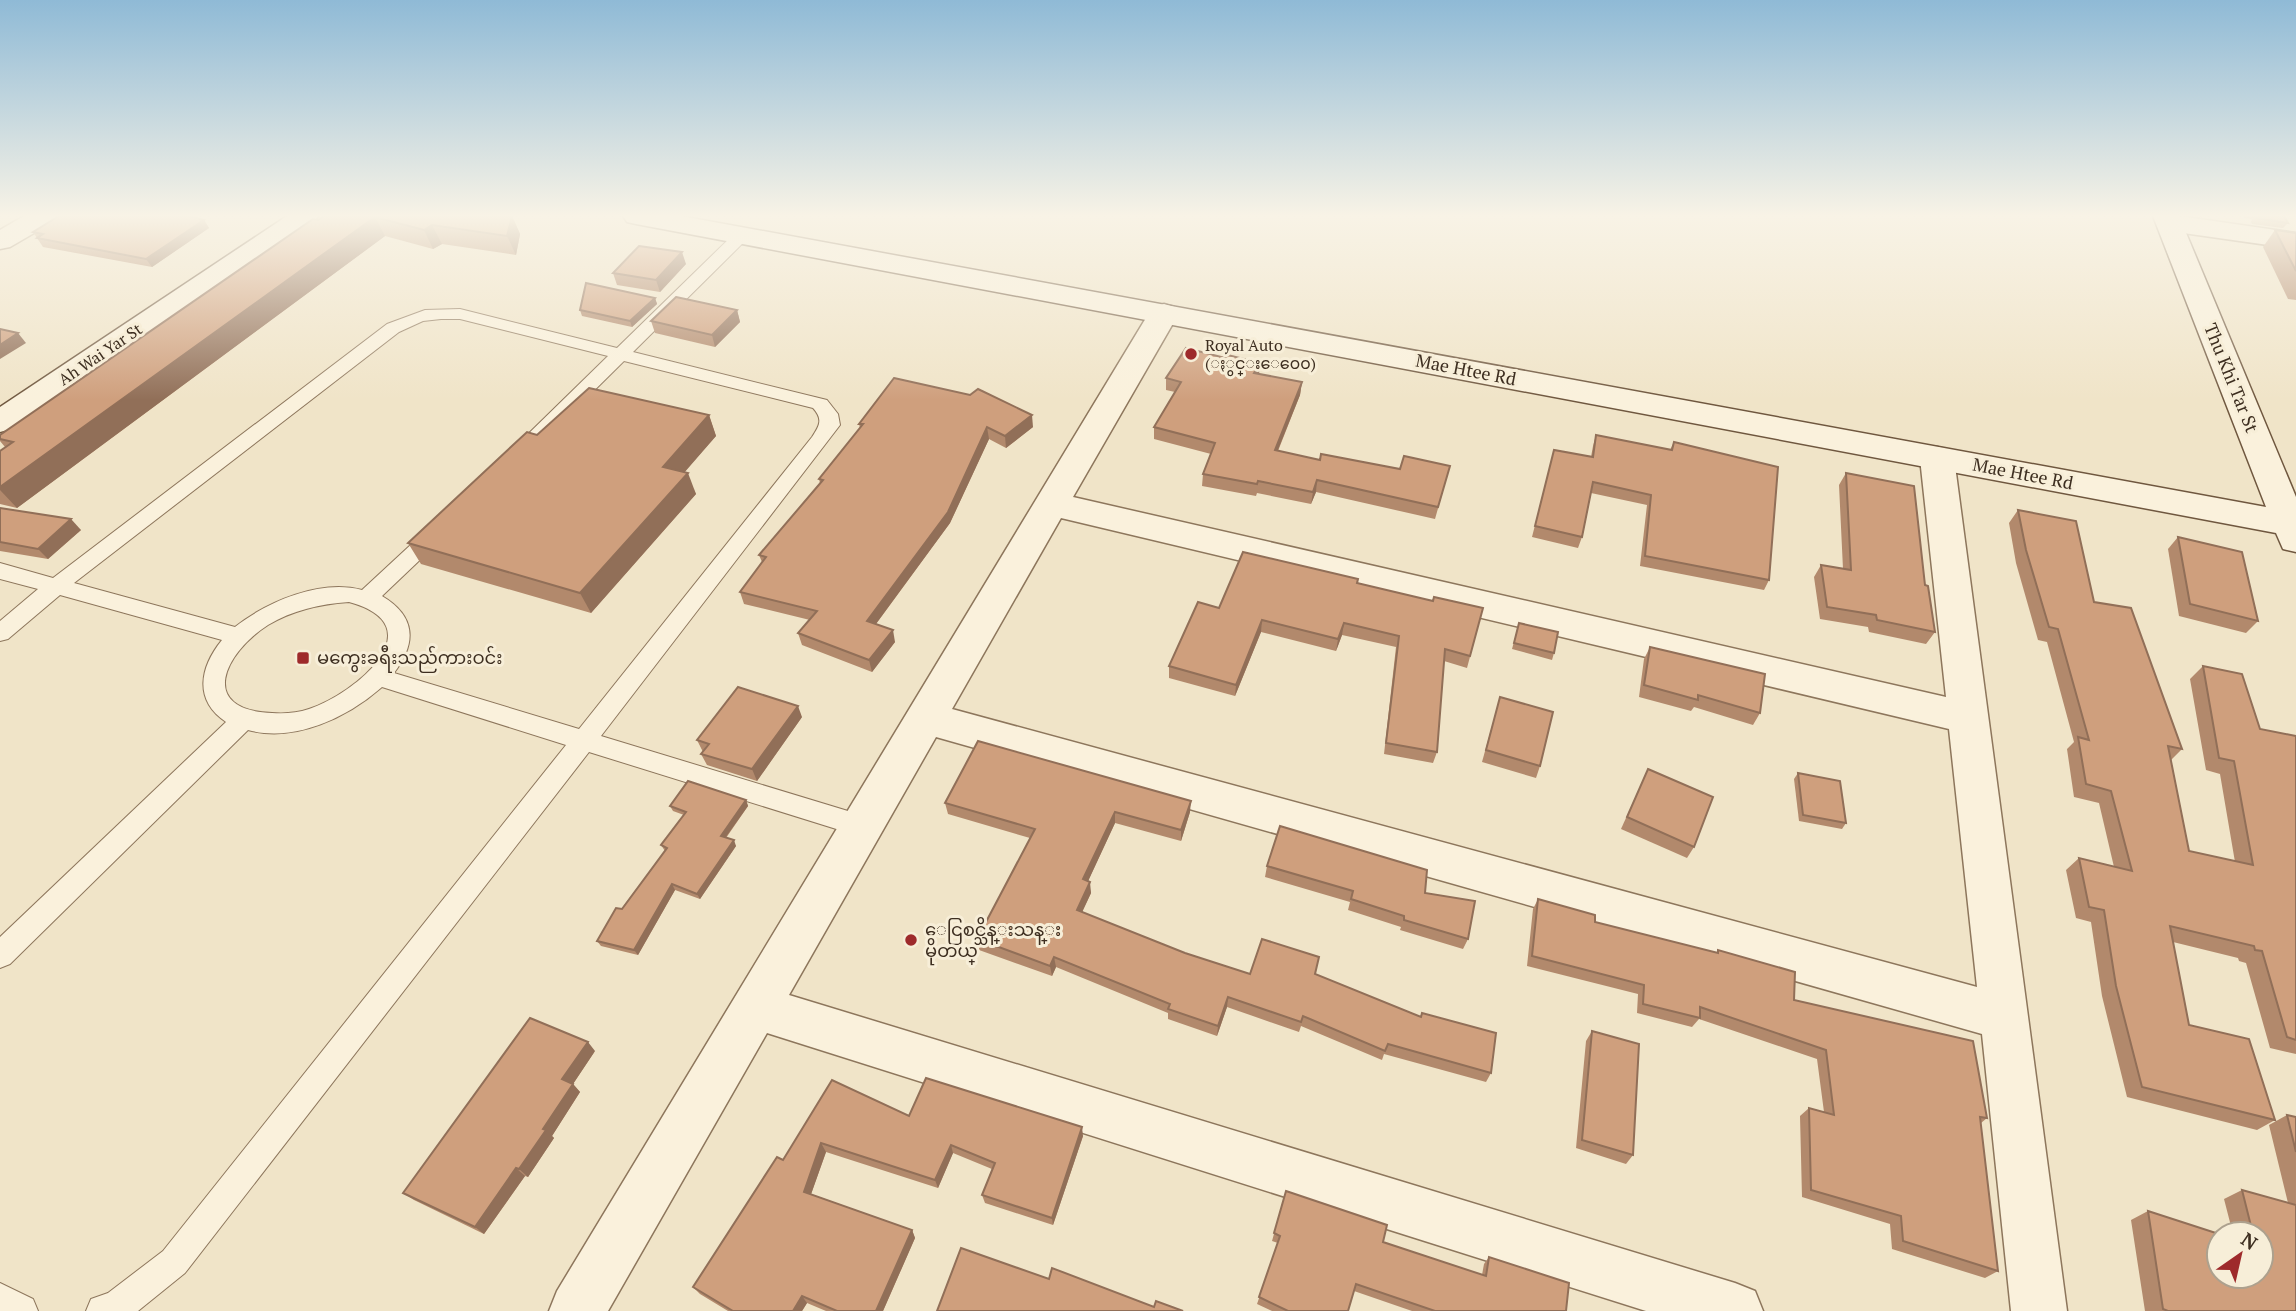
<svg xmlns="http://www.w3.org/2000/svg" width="2296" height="1311" viewBox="0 0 2296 1311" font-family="'PT Serif','Noto Sans Myanmar',serif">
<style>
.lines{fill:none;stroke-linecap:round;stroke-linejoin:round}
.lane-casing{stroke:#8d765c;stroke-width:2}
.street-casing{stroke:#8d765c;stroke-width:3}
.secondary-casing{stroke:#6f573f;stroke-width:3}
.lane{fill:#faf1dc;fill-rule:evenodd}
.street{fill:#faf1dc;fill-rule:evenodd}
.secondary{fill:#faf1dc;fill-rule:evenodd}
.wall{fill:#b2896c}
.shaded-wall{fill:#916f58}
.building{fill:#cf9f7d;stroke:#916f58;stroke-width:2}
.poi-dot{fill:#9e2a2b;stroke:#f7eed8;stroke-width:2.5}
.labels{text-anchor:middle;stroke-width:6;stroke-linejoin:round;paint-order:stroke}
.far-poi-label{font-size:16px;fill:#3d2e20;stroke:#f7eed8;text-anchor:start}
.far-street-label{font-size:16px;fill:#3d2e20;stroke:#f7eed8}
.street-label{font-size:18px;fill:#3d2e20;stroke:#f7eed8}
.poi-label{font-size:18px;fill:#3d2e20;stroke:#f7eed8;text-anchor:start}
</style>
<rect width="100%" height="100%" fill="#f0e4c8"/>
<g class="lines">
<g class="lane-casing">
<g id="lane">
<path d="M740 232 746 234 748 237 746 240 633 352 827 400 838 414 840 425 601 736 871 818 875 826 871 834 862 837 589 752 185 1273 138 1311H86L91 1299 108 1293 163 1251 566 745 382 687C348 717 295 743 248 730L10 964 0 968V937L226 722C193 700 200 667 222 640L60 595 8 639 0 641V621L38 589 0 579V563L53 578 387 324 425 310 460 309 617 348 734 234ZM441 319H460L608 356 523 439 520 443 523 447H537L624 361 813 408C823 419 820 425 812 437L579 729 394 673C417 643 416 616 382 596L444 537 447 532 444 527H430L362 590C321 579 268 601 235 627L74 583 399 332 423 321ZM349 602C437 626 355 694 309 709 297 713 284 714 272 713 197 710 224 653 268 625 293 610 320 604 349 602Z"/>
<polygon points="0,1283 33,1299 38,1311 0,1311"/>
</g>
</g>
<g class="street-casing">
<g id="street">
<polygon points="24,216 57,216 53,222 10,247 0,249 0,230"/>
<polygon points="2179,216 2296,233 2296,249 2169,231 2160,229 2156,223 2160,217"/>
<path d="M1164 304 1174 307 1179 313 1073 497 1946 697 1920 458 1925 450 1937 447 1949 450 1954 458 2067 1311H2011L1982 1034 936 737 789 995 1735 1283 1755 1291 1763 1311H1646L767 1033 608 1311H549L557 1291 1149 313 1154 307ZM1061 518 1949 729 1977 987 952 709Z"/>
</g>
</g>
<g class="secondary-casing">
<g id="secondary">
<polygon points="287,216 318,216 314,222 11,429 0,432 0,407"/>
<polygon points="623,216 681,216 2266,507 2153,216 2179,216 2296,497 2296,552 2283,549 2276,533 636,224 627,222"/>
</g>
</g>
<use href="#lane" class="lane"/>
<use href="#street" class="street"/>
<use href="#secondary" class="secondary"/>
</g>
<g class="wall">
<polygon points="324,216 512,216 520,234 516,255 442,244 433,249 385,236 17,508 0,504 0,451 5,447 0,441 0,435"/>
<polygon points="2243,216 2284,216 2288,223 2283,228 2252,224 2251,222 2252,219 2244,218"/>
<polygon points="204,220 209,228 152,267 43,247 33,232"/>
<polygon points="2275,230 2296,233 2296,300 2288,299 2263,247"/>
<polygon points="686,264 660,292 617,285 613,273"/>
<polygon points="655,298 657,304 632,327 582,316 580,310"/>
<polygon points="737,310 740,322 715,347 655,333 651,321"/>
<polygon points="1259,374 1302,382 1300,395 1278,451 1320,460 1400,469 1450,466 1435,519 1316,492 1311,504 1257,493 1256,496 1202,486 1203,474 1211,454 1154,439 1154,427 1175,392 1166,390 1166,378"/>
<polygon points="709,415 716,436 684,472 696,494 591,613 421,564 408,543 537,435"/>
<polygon points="859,424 1033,427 1006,448 989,439 950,523 876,624 895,642 872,672 802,645 798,633 810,620 744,604 740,592 762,562 759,555 820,483 819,479 860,428"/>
<polygon points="1596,435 1670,450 1674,442 1769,580 1764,590 1640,566 1647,505 1591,493 1582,537 1578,548 1532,537 1554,450 1591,457 1593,446"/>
<polygon points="1846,473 1925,585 1935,632 1926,644 1869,632 1868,627 1820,619 1814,577 1821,565 1843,569 1839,485"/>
<polygon points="0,508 81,530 48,559 0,551"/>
<polygon points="2018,510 2094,602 2182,749 2171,760 2189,851 2235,862 2220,774 2206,770 2190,679 2203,666 2260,729 2296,736 2296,1054 2270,1048 2246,963 2239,961 2238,958 2173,942 2189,1025 2275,1120 2257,1130 2127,1097 2102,996 2091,922 2076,918 2066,870 2079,858 2114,867 2099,803 2074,797 2067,749 2074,742 2047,642 2038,640 2016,563 2009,523"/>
<polygon points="2178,537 2258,621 2246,633 2179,616 2168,549"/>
<polygon points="1358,583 1433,601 1483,608 1467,668 1444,661 1437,752 1433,763 1384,754 1396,647 1342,635 1336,651 1261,632 1235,696 1169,678 1169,666 1219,608"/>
<polygon points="1519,623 1554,653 1552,660 1512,649"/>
<polygon points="1650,647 1760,713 1753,725 1694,707 1691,711 1639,697 1644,659"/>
<polygon points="1500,697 1540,766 1536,778 1482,762"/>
<polygon points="802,717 757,781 707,765 701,754 703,752 697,740"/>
<polygon points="1648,769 1694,847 1687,858 1621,829"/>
<polygon points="1798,773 1846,823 1842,829 1799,821 1794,779"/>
<polygon points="746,800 748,806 726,838 736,846 700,899 675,890 638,955 601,946 597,941 665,851 661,845 684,815 673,811 670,806"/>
<polygon points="945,803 1190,812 1181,841 1115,823 1088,881 1091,893 1082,912 1185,953 1250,974 1315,974 1420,1017 1422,1013 1491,1073 1486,1082 1384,1054 1382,1060 1301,1026 1299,1032 1227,1007 1217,1036 1168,1019 1168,1013 1056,967 1052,976 979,950 977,939 1030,838 948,814"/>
<polygon points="1267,866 1425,893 1468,939 1463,949 1400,930 1401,927 1348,910 1350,902 1265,877"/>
<polygon points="1538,899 1595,922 1716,953 1718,950 1794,1000 1987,1118 1981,1123 1998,1271 1985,1278 1892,1249 1890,1224 1802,1197 1800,1116 1809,1108 1824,1112 1817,1059 1699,1019 1692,1027 1637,1013 1638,994 1527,966 1533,909"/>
<polygon points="1592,1031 1633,1155 1626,1164 1576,1148 1586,1041"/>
<polygon points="595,1051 573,1084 580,1092 552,1136 554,1138 528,1177 525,1176 484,1234 414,1200 403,1193"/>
<polygon points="832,1080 909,1116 1083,1136 1053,1225 985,1203 982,1195 992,1169 953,1153 938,1188 826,1152 811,1194 912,1230 915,1238 883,1311 826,1311 807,1303 802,1311 728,1311 700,1294 693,1287 783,1160"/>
<polygon points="2287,1115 2296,1117 2296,1311 2145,1311 2131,1220 2148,1211 2261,1276 2261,1234 2233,1234 2224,1199 2242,1190 2288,1203 2269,1125"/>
<polygon points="1286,1191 1383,1242 1482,1275 1484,1264 1489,1257 1566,1311 1412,1311 1354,1291 1348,1311 1272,1311 1257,1304 1278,1243 1272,1241"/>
</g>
<g class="shaded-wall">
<polygon points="512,216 520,234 516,255 507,236"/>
<polygon points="375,217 385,236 17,508 0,490 0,487"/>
<polygon points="204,220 209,228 152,267 146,259"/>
<polygon points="432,225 442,244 433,249 424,230"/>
<polygon points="682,252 686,264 660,292 656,280"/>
<polygon points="655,298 657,304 632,327 630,321"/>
<polygon points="737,310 740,322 715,347 712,335"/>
<polygon points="18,333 26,343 0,359 0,345"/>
<polygon points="1260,363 1259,375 1254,373"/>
<polygon points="1302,382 1300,395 1273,462 1275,450"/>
<polygon points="709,415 716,436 671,488 663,467"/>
<polygon points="1032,415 1033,427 1006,448 1005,436"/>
<polygon points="987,427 989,439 950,523 870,632 867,621"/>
<polygon points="688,473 696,494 591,613 580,593"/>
<polygon points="1317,480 1316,492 1311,504 1313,492"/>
<polygon points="71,519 81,530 48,559 38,549"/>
<polygon points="1262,620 1261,632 1235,696 1236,685"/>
<polygon points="1344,623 1342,635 1336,651 1338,639"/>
<polygon points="893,630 895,642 872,672 869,660"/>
<polygon points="798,706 802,717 757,781 752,769"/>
<polygon points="746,800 748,806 723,841 721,836"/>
<polygon points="1191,801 1190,812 1181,841 1181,830"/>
<polygon points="1115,812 1115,823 1084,890 1083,879"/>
<polygon points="734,840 736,846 700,899 697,894"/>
<polygon points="1090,882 1091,893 1078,921 1077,910"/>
<polygon points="672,884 675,890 638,955 634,950"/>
<polygon points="1054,957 1056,967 1052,976 1050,966"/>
<polygon points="1228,997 1227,1007 1217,1036 1218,1026"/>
<polygon points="588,1042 595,1051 573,1084 580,1092 552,1136 554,1138 528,1177 519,1169 543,1129 562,1079"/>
<polygon points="1082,1127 1083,1136 1053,1225 1052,1218"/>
<polygon points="821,1143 826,1152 809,1200 804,1192"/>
<polygon points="951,1145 953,1153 938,1188 935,1180"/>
<polygon points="516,1168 525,1176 484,1234 475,1227"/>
<polygon points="912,1230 915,1238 883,1311 876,1311"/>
<polygon points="802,1296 807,1303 802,1311 793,1311"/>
</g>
<g class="building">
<polygon points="59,216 189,216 204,220 146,259 37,238 43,234 33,232"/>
<polygon points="324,216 512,216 507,236 432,225 424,230 375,217 0,487 0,451 13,442 0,439 0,435 313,219 318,220"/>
<polygon points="2255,216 2284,216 2288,223 2256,218"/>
<polygon points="2275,230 2296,233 2296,271"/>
<polygon points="639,246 682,252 656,280 613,273"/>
<polygon points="586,283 655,298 630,321 580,310"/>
<polygon points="676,297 737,310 712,335 651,321"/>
<polygon points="0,329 18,333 0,345"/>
<polygon points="1186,348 1225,358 1228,355 1260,363 1254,373 1302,382 1275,450 1320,460 1321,454 1400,469 1404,456 1450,466 1438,507 1317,480 1313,492 1258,481 1257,484 1203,474 1215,443 1154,427 1181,382 1166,378"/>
<polygon points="894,378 970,395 978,389 1032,415 1005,436 987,427 948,512 867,621 893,630 869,660 798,633 817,611 740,592 766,557 759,555 823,480 819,479 863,424 859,424"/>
<polygon points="589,388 709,415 663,467 688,473 580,593 408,543 527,432 537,435"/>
<polygon points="1596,435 1672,450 1674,442 1778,467 1769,580 1645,556 1651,495 1593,482 1582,537 1535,526 1554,450 1593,457"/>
<polygon points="1846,473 1914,486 1925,585 1928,586 1935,632 1877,620 1876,615 1827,607 1821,565 1851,570"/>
<polygon points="0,508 71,519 38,549 0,542"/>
<polygon points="2018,510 2076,521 2094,602 2131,608 2182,749 2168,746 2189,851 2253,865 2234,761 2219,758 2203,666 2242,674 2260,729 2296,736 2296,1040 2287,1037 2262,951 2255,950 2254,946 2170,926 2189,1025 2249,1039 2275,1120 2142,1087 2116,986 2104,910 2089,907 2079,858 2132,871 2111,791 2086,784 2078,737 2089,740 2058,629 2049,627 2026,550"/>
<polygon points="2178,537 2242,552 2258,621 2190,604"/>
<polygon points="1243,552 1358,579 1357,583 1433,601 1434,597 1483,608 1470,656 1445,649 1437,752 1386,743 1399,636 1344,623 1338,639 1262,620 1236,685 1169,666 1198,602 1219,608"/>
<polygon points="1519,623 1558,632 1554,653 1514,643"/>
<polygon points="1650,647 1765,674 1760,713 1698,695 1698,700 1644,685"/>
<polygon points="738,687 798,706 752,769 701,754 709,744 697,740"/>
<polygon points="1500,697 1553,712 1540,766 1486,750"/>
<polygon points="978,741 1191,801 1181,830 1115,812 1083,879 1090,882 1077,910 1185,953 1250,974 1262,939 1319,957 1315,974 1421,1017 1422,1013 1496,1033 1491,1073 1388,1044 1385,1051 1303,1016 1301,1022 1228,997 1218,1026 1168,1009 1170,1004 1054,957 1050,966 977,939 1035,829 945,803"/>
<polygon points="1648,769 1713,797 1694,847 1627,817"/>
<polygon points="1798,773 1840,781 1846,823 1803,815"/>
<polygon points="688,781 746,800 721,836 734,840 697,894 672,884 634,950 597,941 616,908 622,909 667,848 661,845 686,812 670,806"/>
<polygon points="1280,826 1427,870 1425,893 1475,901 1468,939 1404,920 1404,916 1351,899 1353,891 1267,866"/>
<polygon points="1538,899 1595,915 1595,922 1718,953 1718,950 1795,972 1794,1000 1973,1041 1987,1118 1980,1117 1998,1271 1903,1241 1901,1216 1811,1190 1809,1108 1834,1115 1826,1050 1700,1007 1700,1018 1643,1004 1644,985 1532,956"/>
<polygon points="530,1018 588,1042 562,1079 573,1084 543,1129 546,1130 519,1169 516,1168 475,1227 403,1193"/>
<polygon points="1592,1031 1639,1044 1633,1155 1582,1140"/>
<polygon points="926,1078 1082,1127 1052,1218 982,1195 995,1163 951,1145 935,1180 821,1143 804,1192 912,1230 876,1311 837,1311 802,1296 793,1311 733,1311 693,1287 777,1157 783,1160 832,1080 909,1116"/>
<polygon points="2287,1115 2296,1117 2296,1152"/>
<polygon points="2242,1190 2296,1205 2296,1311 2168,1311 2163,1309 2148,1211 2219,1234 2219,1276 2261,1276 2261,1234 2253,1234"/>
<polygon points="1286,1191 1387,1225 1383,1242 1486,1276 1489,1257 1569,1283 1566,1311 1435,1311 1356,1284 1348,1311 1288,1311 1259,1297 1280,1236 1274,1233"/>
<polygon points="961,1248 1049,1279 1052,1268 1154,1307 1156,1301 1183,1311 937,1311"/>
</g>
<linearGradient id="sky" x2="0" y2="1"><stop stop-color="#8fbad6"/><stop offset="0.54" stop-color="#f8f3e6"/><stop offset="1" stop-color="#f8f3e6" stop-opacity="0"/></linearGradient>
<rect width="2296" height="400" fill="url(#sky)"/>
<g class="poi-dot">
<circle cx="1191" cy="354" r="7"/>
<rect x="296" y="651" width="14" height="14" rx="3.5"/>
<circle cx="911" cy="940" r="7"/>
</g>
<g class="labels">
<g class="far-poi-label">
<text x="1205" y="351">Royal Auto<tspan x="1205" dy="18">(ႏွင္းေ၀ေ၀)</tspan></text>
</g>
<g class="far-street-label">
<text transform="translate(100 354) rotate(-34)" y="6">Ah Wai Yar St</text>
</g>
<g class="street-label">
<text transform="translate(1466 370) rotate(11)" y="6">Mae Htee Rd</text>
<text transform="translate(2231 378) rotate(68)" y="6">Thu Khi Tar St</text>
<text transform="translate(2023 474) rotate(11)" y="6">Mae Htee Rd</text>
</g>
<g class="poi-label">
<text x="317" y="664">မကွေးခရီးသည်ကားဝင်း</text>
<text x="925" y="936">ေငြစင္သိန္းသန္း<tspan x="925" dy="21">မိုတယ္</tspan></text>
</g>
</g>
<g transform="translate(2240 1255) rotate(34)"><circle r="33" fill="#f7eed8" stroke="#ada18e" stroke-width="2"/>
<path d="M0-5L12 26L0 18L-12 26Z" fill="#9e2a2b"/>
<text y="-10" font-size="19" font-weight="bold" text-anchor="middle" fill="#3d2e20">N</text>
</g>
</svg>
